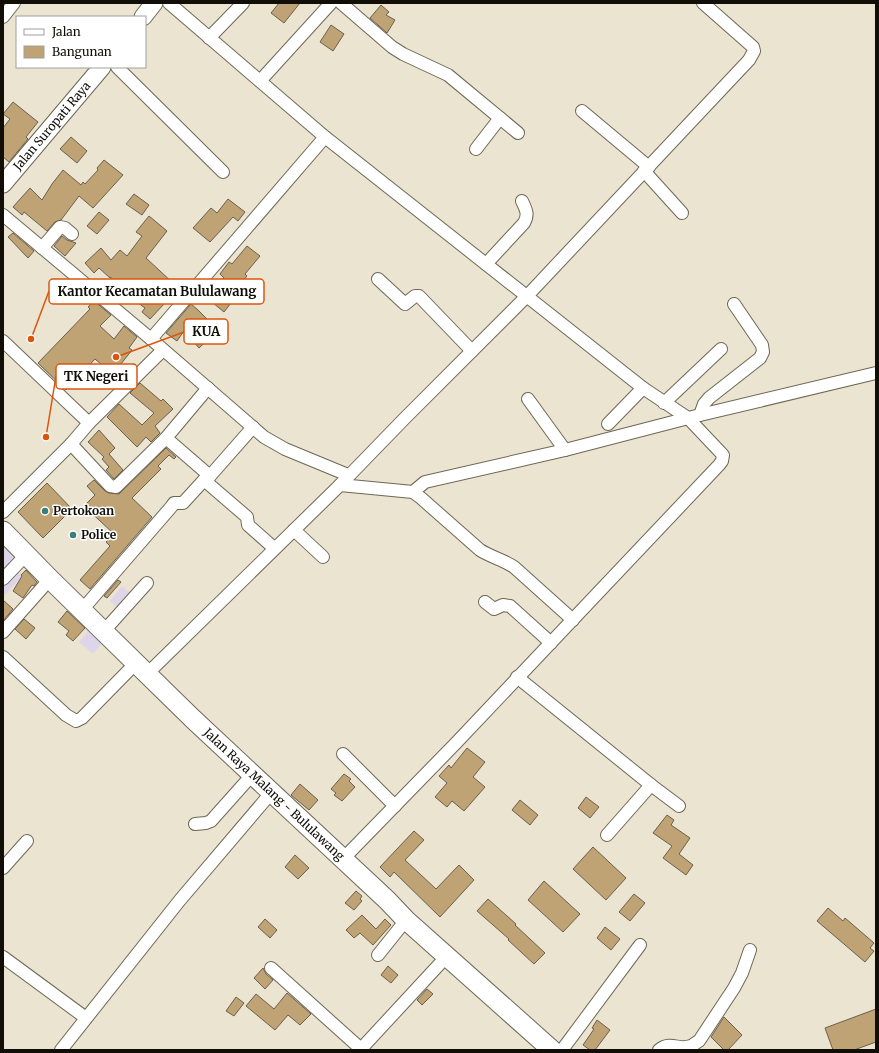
<svg xmlns="http://www.w3.org/2000/svg" width="879" height="1053" viewBox="0 0 879 1053" font-family="Merriweather,serif">
<style>
.commercial{fill:#dfd5ea}
.building{fill:#c0a374;stroke:#6a5f4f}
.lines{fill:none;stroke-linecap:round;stroke-linejoin:round}
.street-casing{stroke:#6d6856;stroke-width:14}
.secondary-casing{stroke:#6d6856;stroke-width:19}
.primary-casing{stroke:#6d6856;stroke-width:21}
.street{stroke:#fff;stroke-width:12}
.secondary{stroke:#fff;stroke-width:17}
.primary{stroke:#fff;stroke-width:19}
.poi-dot{fill:#387f7a;stroke:#fff;stroke-width:1.5}
.labels{text-anchor:middle;stroke-width:3;stroke-linejoin:round;paint-order:stroke}
.street-label{font-size:12px;fill:#100e07;stroke:#fff}
.poi-label{font-size:12px;font-weight:bold;fill:#100e07;stroke:#fff;text-anchor:start}
.leader{fill:none;stroke:#dd550c;stroke-width:1.5}
.callout-dot{fill:#dd550c;stroke:#fff;stroke-width:1.5}
.callout{fill:#fff;stroke:#dd550c;stroke-width:1.5}
.callout-label{font-size:13px;text-anchor:middle;font-weight:bold;fill:#100e07}
</style>
<rect width="100%" height="100%" fill="#eae4d0"/>
<g class="commercial">
<polygon points="5,546 18,557 3,575 3,548"/>
<polygon points="15,569 22,576 5,595 3,593 3,583"/>
<polygon points="122,586 129,592 116,607 110,601"/>
<polygon points="90,629 104,641 93,654 79,642"/>
</g>
<g class="building">
<polygon points="279,3 300,3 284,23 271,13"/>
<polygon points="381,5 389,12 386,15 395,20 387,33 370,18"/>
<polygon points="331,25 344,34 333,51 320,42"/>
<polygon points="13,102 38,122 26,137 28,139 9,162 3,157 3,128 10,119 3,114"/>
<polygon points="71,137 87,151 77,163 60,149"/>
<polygon points="104,160 123,175 93,208 79,196 61,220 55,222 47,231 24,212 22,215 13,207 30,188 42,200 52,184 63,170 81,185 83,182 85,184 98,170 97,168"/>
<polygon points="134,194 149,205 142,215 126,204"/>
<polygon points="228,199 245,212 238,221 233,217 210,242 193,228 211,208 217,213"/>
<polygon points="99,212 109,220 97,234 87,226"/>
<polygon points="149,216 167,231 146,258 173,283 159,299 164,304 150,319 142,312 145,308 122,291 124,288 110,277 110,278 99,268 94,273 85,263 101,248 111,260 120,250 127,256 142,236 136,232"/>
<polygon points="13,233 34,251 28,258 8,237"/>
<polygon points="62,236 67,240 76,243 65,256 54,246"/>
<polygon points="247,246 260,256 245,274 247,276 234,291 238,294 224,312 207,298 224,278 220,274 229,262 232,264"/>
<polygon points="94,301 111,315 100,326 114,339 124,326 137,337 129,348 132,350 113,374 95,359 66,390 38,363 90,309 88,307"/>
<polygon points="191,304 198,310 218,330 199,348 184,331 177,341 166,333"/>
<polygon points="140,383 161,401 163,399 173,409 155,426 160,433 151,442 146,437 137,447 107,417 119,404 142,425 154,413 130,393"/>
<polygon points="99,430 115,448 109,454 123,470 114,479 106,470 109,467 102,459 104,457 88,442"/>
<polygon points="166,448 176,457 174,459 169,455 158,466 161,469 132,498 152,517 90,589 80,580 110,546 106,542 114,534 84,506 95,495 87,486 94,480 105,491 109,493 119,494"/>
<polygon points="47,483 72,509 43,538 18,512"/>
<polygon points="26,570 37,582 34,586 32,585 23,598 13,591 22,576 21,575"/>
<polygon points="118,580 121,582 107,598 104,596"/>
<polygon points="3,600 13,609 4,620 3,619"/>
<polygon points="67,611 85,628 73,641 66,635 69,631 58,622"/>
<polygon points="24,619 35,628 26,639 15,629"/>
<polygon points="467,748 485,762 473,777 485,787 464,811 452,801 447,807 435,797 447,783 439,776 449,765 451,768"/>
<polygon points="344,774 351,779 349,781 355,787 342,801 334,795 336,793 331,789"/>
<polygon points="300,784 318,800 309,810 291,795"/>
<polygon points="586,797 599,807 590,818 578,808"/>
<polygon points="520,800 538,815 530,825 512,810"/>
<polygon points="667,815 674,820 671,825 690,838 679,854 693,865 686,875 663,858 672,846 653,833"/>
<polygon points="414,831 424,840 405,860 436,889 459,865 474,880 440,917 394,872 390,877 380,867"/>
<polygon points="593,847 626,878 606,900 573,869"/>
<polygon points="295,855 309,868 298,879 285,867"/>
<polygon points="544,881 580,914 563,932 528,900"/>
<polygon points="356,891 362,896 360,899 362,901 354,910 345,903"/>
<polygon points="634,894 645,903 630,921 619,912"/>
<polygon points="488,899 516,924 515,925 545,953 534,964 508,940 509,939 477,911"/>
<polygon points="828,908 843,921 845,918 874,943 870,948 874,951 865,962 817,921"/>
<polygon points="362,915 376,929 385,919 391,925 373,945 360,933 354,938 346,930"/>
<polygon points="265,919 277,930 270,938 258,927"/>
<polygon points="605,927 620,939 611,950 597,938"/>
<polygon points="388,966 398,975 391,983 381,975"/>
<polygon points="263,968 266,974 273,980 265,989 254,978"/>
<polygon points="427,989 433,994 422,1005 417,1000"/>
<polygon points="287,993 311,1014 300,1025 288,1015 275,1030 246,1006 256,994 274,1009"/>
<polygon points="236,997 244,1003 234,1016 226,1011"/>
<polygon points="876,1009 876,1042 854,1050 833,1050 825,1028"/>
<polygon points="724,1017 742,1035 728,1050 724,1050 711,1037"/>
<polygon points="597,1020 610,1030 595,1050 590,1050 583,1045 594,1029 592,1028"/>
</g>
<g class="lines">
<g class="street-casing">
<g id="street">
<polyline points="169,3 325,137 643,388 688,418 723,455 722,461 719,465 456,743 343,859"/>
<polyline points="341,3 392,47 403,54 448,75 518,133"/>
<polyline points="3,17 14,3"/>
<polyline points="209,38 243,3"/>
<polyline points="117,67 223,172"/>
<polyline points="260,81 331,3"/>
<polyline points="582,111 649,167"/>
<polyline points="476,149 500,118"/>
<polyline points="644,171 682,213"/>
<polyline points="3,215 151,339 264,437 285,449 348,475"/>
<polyline points="42,248 60,227 65,228 72,234"/>
<path d="M486 264 524 223C529 214 526 210 522 201"/>
<polyline points="378,279 405,304 415,296 419,296 472,351"/>
<polyline points="151,339 325,137"/>
<polyline points="3,341 89,423"/>
<polyline points="528,399 565,450"/>
<polyline points="664,403 721,349"/>
<polyline points="700,415 876,373"/>
<polyline points="608,424 643,388"/>
<polyline points="166,438 210,476"/>
<polyline points="71,444 110,486 116,487 166,438 208,388"/>
<polyline points="204,480 247,517 248,525 274,548"/>
<path d="M340 485 413 492 421 498 480 550C491 557 504 560 514 567L573 620"/>
<polyline points="413,492 425,482 565,450 700,415 704,404 709,398 760,358 763,352 762,345 734,304"/>
<polyline points="3,512 71,444 89,423 163,350"/>
<polyline points="294,530 323,557"/>
<polyline points="3,579 26,555"/>
<polyline points="485,602 494,609 503,605 510,606 551,643"/>
<polyline points="82,610 172,506 174,503 183,503 204,480 210,476 253,427"/>
<polyline points="104,631 147,583"/>
<polyline points="3,632 50,579"/>
<polyline points="3,657 66,715 76,721 82,718 136,663"/>
<polyline points="147,674 340,485 404,419 527,296 749,60 754,51 753,47 703,3"/>
<polyline points="517,677 651,785 679,806"/>
<polyline points="343,754 395,806"/>
<polyline points="195,824 206,823 211,821 252,775"/>
<polyline points="607,835 651,785"/>
<polyline points="3,868 27,841"/>
<polyline points="378,955 406,920"/>
<polyline points="3,957 86,1018"/>
<polyline points="271,968 361,1049"/>
<polyline points="61,1050 180,900 271,793"/>
<polyline points="360,1050 447,956"/>
<polyline points="562,1050 640,945"/>
<path d="M659 1050C671 1040 679 1051 690 1046 693 1046 696 1042 699 1041L734 988 742 973 750 950"/>
</g>
</g>
<g class="secondary-casing">
<g id="secondary">
<polyline points="143,17 154,3"/>
<path id="s1" d="M3 184 102 67"/>
</g>
</g>
<g class="primary-casing">
<g id="primary">
<path id="s2" d="M3 531 50 579 193 719 387 900 406 920 552 1050"/>
</g>
</g>
<use href="#street" class="street"/>
<use href="#secondary" class="secondary"/>
<use href="#primary" class="primary"/>
</g>
<g class="poi-dot">
<circle cx="45" cy="511" r="4"/>
<circle cx="73" cy="535" r="4"/>
</g>
<g class="labels">
<g class="street-label">
<text dy="4" stroke="none"><textPath href="#s1" startOffset="76">Jalan Suropati Raya</textPath></text>
<text dy="4" stroke="none"><textPath href="#s2" startOffset="378">Jalan Raya Malang - Bululawang</textPath></text>
</g>
<g class="poi-label">
<text x="53" y="515">Pertokoan</text>
<text x="81" y="539">Police</text>
</g>
</g>
<path class="leader" d="M31 339L49 291M116 357L184 332M46 437L56 376"/>
<g class="callout-dot">
<circle cx="31" cy="339" r="4"/>
<circle cx="116" cy="357" r="4"/>
<circle cx="46" cy="437" r="4"/>
</g>
<g class="callout">
<rect x="49" y="279" width="215" height="25" rx="4"/>
<rect x="184" y="319" width="44" height="25" rx="4"/>
<rect x="56" y="364" width="81" height="25" rx="4"/>
</g>
<g class="callout-label">
<text x="157" y="296">Kantor Kecamatan Bululawang</text>
<text x="206" y="336">KUA</text>
<text x="96" y="381">TK Negeri</text>
</g>
<rect width="879" height="1053" fill="none" stroke="#100e07" stroke-width="8"/>
<rect x="16" y="16" width="130" height="52" fill="#ffffff" stroke="#9f9f9c"/>
<rect x="24" y="29" width="20" height="6" fill="#ffffff" stroke="#9f9f9c"/>
<text x="52" y="36" font-size="12" fill="#100e07">Jalan</text>
<rect x="24" y="46" width="20" height="12" fill="#c0a374" stroke="#9f9f9c"/>
<text x="52" y="56" font-size="12" fill="#100e07">Bangunan</text>
</svg>
